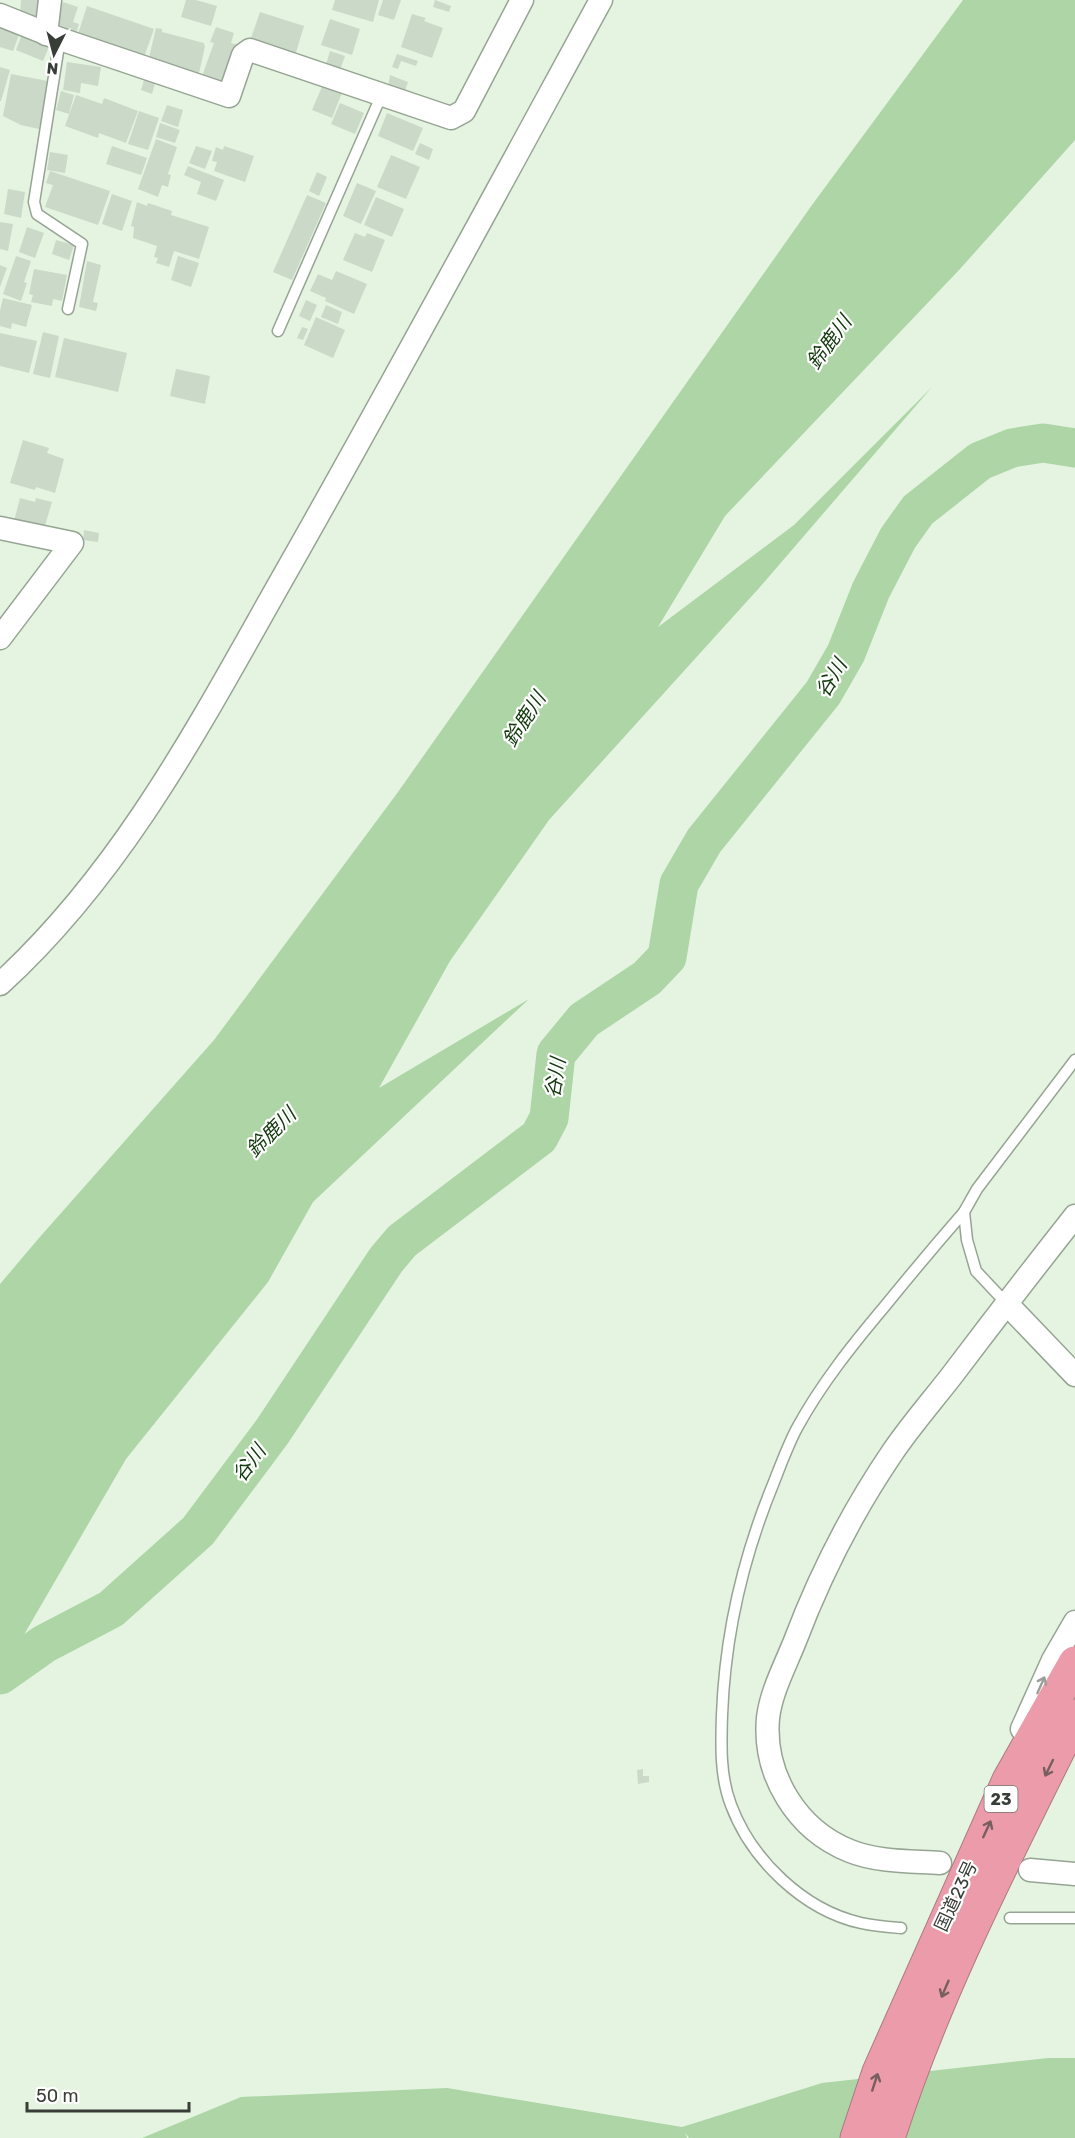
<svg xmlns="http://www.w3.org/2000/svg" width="1075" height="2138" viewBox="0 0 1075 2138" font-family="Rubik,'Noto Sans JP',sans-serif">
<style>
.water{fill:#add5a6}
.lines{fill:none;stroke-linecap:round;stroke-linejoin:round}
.river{stroke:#add5a6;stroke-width:39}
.building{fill:#cbdac8}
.lane-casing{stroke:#96a593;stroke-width:13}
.street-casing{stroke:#96a593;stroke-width:25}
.highway-casing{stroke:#ac7a81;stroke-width:35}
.lane{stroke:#fff;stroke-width:10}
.street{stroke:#fff;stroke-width:22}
.highway{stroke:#eb9ba9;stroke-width:33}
.oneway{stroke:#9c9e9b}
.oneway2{stroke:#775f5f}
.labels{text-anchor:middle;stroke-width:4.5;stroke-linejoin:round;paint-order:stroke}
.shield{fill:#fff;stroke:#747873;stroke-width:1.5}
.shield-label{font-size:16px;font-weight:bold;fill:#383e37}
.street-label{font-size:18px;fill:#383e37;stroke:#fff}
.water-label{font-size:20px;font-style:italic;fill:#11380b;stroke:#fff}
</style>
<rect width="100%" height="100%" fill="#e4f4e1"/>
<g class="water">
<polygon points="963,0 1075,0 1075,140 960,269 725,516 658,627 794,525 932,387 760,587 549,820 450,961 379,1088 529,999 313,1202 268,1282 126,1459 0,1676 0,1284 39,1238 214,1040 398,792 812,205"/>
<polygon points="1048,2058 1075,2058 1075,2138 689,2138 685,2133 687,2138 142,2138 241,2097 447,2088 682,2127 822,2083"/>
</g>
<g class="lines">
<polyline class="river" points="0,1675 44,1644 111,1609 198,1531 272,1432 386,1260 402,1241 539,1137 549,1118 556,1054 584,1020 647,978 667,957 679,884 704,841 823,693 846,653 871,590 898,538 918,510 980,461 1012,448 1043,443 1075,448"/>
</g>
<g class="building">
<polygon points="21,0 44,0 42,17 20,15"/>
<polygon points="186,0 196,0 217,6 211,26 181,17"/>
<polygon points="335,0 379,0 373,22 332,10"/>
<polygon points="383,0 401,0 394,20 378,15"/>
<polygon points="435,0 451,6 449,12 433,7"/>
<polygon points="63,2 78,7 73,22 79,24 75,36 56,29 60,17 58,17"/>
<polygon points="87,6 154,29 143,60 77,37"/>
<polygon points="260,12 304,26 294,59 250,41"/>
<polygon points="412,14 426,18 424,21 443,28 432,58 401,47"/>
<polygon points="330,19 360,29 352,55 321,45"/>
<polygon points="0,25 20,32 13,51 0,47"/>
<polygon points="216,27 234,33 231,43 238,45 225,83 202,76 214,43 210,42"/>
<polygon points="156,28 162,29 162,32 204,43 204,45 205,46 198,78 148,62"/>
<polygon points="22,34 51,42 43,61 16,50"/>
<polygon points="330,51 345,56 339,73 325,68"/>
<polygon points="397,54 418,61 416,66 401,61 398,69 392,67"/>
<polygon points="67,62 101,67 98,86 81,83 80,93 63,90"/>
<polygon points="0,67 10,70 1,101 0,101"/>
<polygon points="11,74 48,81 39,129 21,125 3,116"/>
<polygon points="390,75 408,82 404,94 388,88"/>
<polygon points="145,77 156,80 152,94 141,90"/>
<polygon points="324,82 343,90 332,118 312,110"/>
<polygon points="61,91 74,95 69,114 56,110"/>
<polygon points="76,95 102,104 104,98 138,111 126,143 99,133 98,138 65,126"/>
<polygon points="340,103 364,113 355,134 331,124"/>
<polygon points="167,105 183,110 178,127 161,121"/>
<polygon points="139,111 159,118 148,150 128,144"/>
<polygon points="387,113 423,128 413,151 378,136"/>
<polygon points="160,123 180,130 175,143 156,137"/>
<polygon points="156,139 177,147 168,174 171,175 168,187 162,185 158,197 138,189"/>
<polygon points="420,143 433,149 429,160 415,154"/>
<polygon points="112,146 147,158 141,175 106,164"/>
<polygon points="196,146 212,151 205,169 189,163"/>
<polygon points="224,146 254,156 245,182 214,171 217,162 212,161 216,147 223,150"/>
<polygon points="50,152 68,155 65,173 47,170"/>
<polygon points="391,155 420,167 406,199 377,187"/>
<polygon points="188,166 224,180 216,201 197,194 201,182 184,175"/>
<polygon points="50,171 110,191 98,225 45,207 53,185 46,183"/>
<polygon points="317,172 327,177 319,196 309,191"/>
<polygon points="357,183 376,191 361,224 343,216"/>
<polygon points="8,189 25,192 21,218 4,214"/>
<polygon points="112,194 132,201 122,231 102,224"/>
<polygon points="307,195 326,203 292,280 273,272"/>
<polygon points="376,197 404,209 392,237 364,225"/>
<polygon points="137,202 147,206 148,203 172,211 171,215 209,227 199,259 174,251 169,267 156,263 158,258 154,257 157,246 133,238 134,227 131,226"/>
<polygon points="0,222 13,224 8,251 0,249"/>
<polygon points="27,227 44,233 35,258 19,252"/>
<polygon points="355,233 365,237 367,233 385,240 372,272 343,260"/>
<polygon points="56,240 74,245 69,260 52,254"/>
<polygon points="16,256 31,261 24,282 27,283 21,301 3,294"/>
<polygon points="178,256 199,263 191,287 171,280"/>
<polygon points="87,261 101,265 93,302 98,303 96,311 79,307"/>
<polygon points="0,265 7,268 0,287"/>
<polygon points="34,269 67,275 62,301 53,299 52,306 31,302 33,295 29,294"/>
<polygon points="336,271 367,284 354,314 325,301 326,298 310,291 318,274 332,280"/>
<polygon points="3,298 32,305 26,327 12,323 11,329 0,326 0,311"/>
<polygon points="306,300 317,305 310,321 299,316"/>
<polygon points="326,305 342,312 338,324 321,317"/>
<polygon points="316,317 345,330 333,358 304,345"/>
<polygon points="302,327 308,329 303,340 297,338"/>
<polygon points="43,332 59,336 50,378 33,374"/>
<polygon points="0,333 37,341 29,373 0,366"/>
<polygon points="64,338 127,353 118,392 55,377"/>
<polygon points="176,369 210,376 205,404 170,396"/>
<polygon points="23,440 49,448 47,453 64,459 55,493 36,487 35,490 10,483"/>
<polygon points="20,498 35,502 36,498 52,502 44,529 14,521"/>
<polygon points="84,530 99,533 98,542 83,540"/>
<polygon points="643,1769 643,1776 649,1776 649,1782 638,1784 637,1770"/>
</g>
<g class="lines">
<g class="lane-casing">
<g id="lane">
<polyline points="60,39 34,202 37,214 82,244 68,309"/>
<polyline points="278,331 382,94"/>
<polyline points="1007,1304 976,1271 967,1240 964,1212 977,1189 1075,1060"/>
<polyline points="1010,1918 1075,1918"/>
<path d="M901 1928C888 1927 874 1926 861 1923 803 1910 751 1859 731 1805 720 1777 721 1745 722 1715 725 1634 743 1557 774 1482 781 1464 788 1445 797 1428 821 1384 853 1344 885 1306 911 1274 937 1243 964 1212"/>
</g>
</g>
<g class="street-casing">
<g id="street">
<polyline points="0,15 60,39 229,96 243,55 250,50 451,118 464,111 522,0"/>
<polyline points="46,34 50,0"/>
<polyline points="0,528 72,543 0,638"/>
<path d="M0 984C128 867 205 714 290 565 396 378 498 189 601 0"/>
<polyline points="1007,1304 1075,1375"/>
<polyline points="1022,1729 1053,1660 1075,1622"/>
<path d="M940 1863C911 1861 877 1862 850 1851 797 1830 763 1775 768 1718 771 1692 785 1666 795 1641 820 1575 852 1512 892 1453 911 1425 933 1400 953 1374 993 1321 1034 1268 1075 1216"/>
<polyline points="1030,1870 1075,1874"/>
</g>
</g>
<g class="highway-casing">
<g id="highway">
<polyline points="857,2138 879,2072 1009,1780 1075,1663"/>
<path d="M888 2138C935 1991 1007 1854 1075 1716"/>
</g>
</g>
<use href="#lane" class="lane"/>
<use href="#street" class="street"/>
<use href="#highway" class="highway"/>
</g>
<defs><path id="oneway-shaft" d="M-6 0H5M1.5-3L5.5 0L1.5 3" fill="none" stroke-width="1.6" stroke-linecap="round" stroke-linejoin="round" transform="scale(1.5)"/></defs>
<use class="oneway" href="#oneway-shaft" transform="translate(1041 1685) rotate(-66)"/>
<g class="oneway2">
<use href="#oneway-shaft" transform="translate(1049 1768) rotate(116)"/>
<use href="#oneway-shaft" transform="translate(987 1829) rotate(-65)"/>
<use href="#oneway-shaft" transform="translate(945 1989) rotate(113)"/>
<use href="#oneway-shaft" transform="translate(875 2082) rotate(-72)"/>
</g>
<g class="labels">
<rect class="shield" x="984.5" y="1786" width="33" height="26" rx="4.5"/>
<g class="shield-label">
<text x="1001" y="1805">23</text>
</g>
<g class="street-label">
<text transform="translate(956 1896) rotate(-65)" y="6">国道23号</text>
</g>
<g class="water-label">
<text transform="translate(829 342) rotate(-54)" y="7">鈴鹿川</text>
<text transform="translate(831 678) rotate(-59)" y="7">谷川</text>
<text transform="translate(524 719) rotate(-57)" y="7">鈴鹿川</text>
<text transform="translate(555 1078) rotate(-81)" y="7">谷川</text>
<text transform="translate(271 1132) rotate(-45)" y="7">鈴鹿川</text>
<text transform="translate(249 1463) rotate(-53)" y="7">谷川</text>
</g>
</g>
<g transform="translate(54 54) rotate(186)" stroke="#ffffff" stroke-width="4.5" paint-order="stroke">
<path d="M0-4.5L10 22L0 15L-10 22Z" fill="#383e37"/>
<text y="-9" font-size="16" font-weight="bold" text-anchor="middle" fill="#383e37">N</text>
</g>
<path d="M27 2102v9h162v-9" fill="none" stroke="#383e37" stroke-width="3"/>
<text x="36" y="2102" font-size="18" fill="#383e37" stroke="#ffffff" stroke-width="4.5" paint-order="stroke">50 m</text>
</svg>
